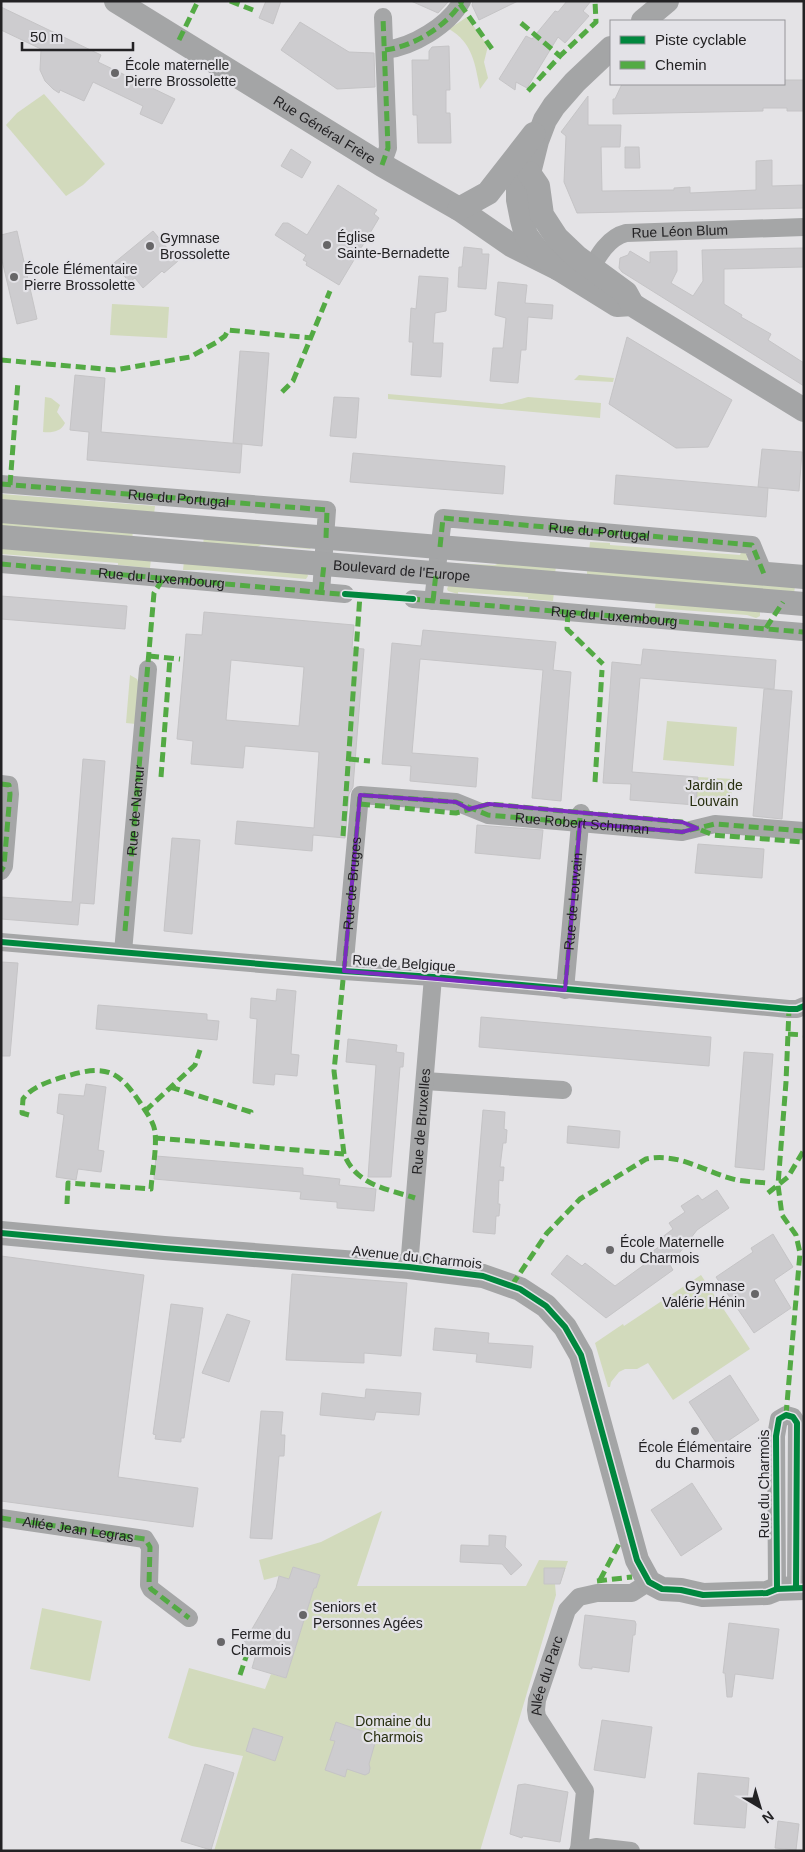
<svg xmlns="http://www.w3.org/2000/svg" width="805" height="1852" viewBox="0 0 805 1852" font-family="Helvetica,sans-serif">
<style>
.green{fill:#d2dabc}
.building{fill:#cdcccf;stroke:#c5c4c6;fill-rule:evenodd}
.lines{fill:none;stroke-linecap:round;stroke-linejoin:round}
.street{stroke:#a5a6a7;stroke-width:18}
.secondary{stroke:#a4a5a6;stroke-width:24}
.quiet{stroke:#53aa44;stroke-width:5;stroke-dasharray:10 5;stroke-linecap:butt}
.cycleway-casing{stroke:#e3e2e7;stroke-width:9}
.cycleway{stroke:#00873e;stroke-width:6}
.marked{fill:none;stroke:#7b2cbf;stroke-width:4;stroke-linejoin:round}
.poi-dot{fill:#676668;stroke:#e3e2e7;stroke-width:2}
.labels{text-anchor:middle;stroke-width:4.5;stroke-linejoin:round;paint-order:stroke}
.poi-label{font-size:14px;fill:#232224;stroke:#e3e2e7;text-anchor:start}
.street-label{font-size:14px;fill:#232224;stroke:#e3e2e7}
.park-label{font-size:14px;fill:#272e0f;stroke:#e3e2e7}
</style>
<rect width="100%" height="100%" fill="#e4e3e6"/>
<g class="green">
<path d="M467 17 488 46 484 62 488 78 480 89C475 64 473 43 449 29Z"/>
<polygon points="44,94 105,164 83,185 66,196 6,125 17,113"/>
<polygon points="112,304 169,307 167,338 110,335"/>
<polygon points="579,375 614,378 613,382 574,380"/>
<polygon points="388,394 502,404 528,397 601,403 600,418 388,399"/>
<path d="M45 397 51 398 60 405 57 412 65 423C61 432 51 433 43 432Z"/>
<polygon points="1,494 155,506 154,514 1,503"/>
<polygon points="1,519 133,530 132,541 1,529"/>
<polygon points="204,535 312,547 310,549 261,545 251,550 203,546"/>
<polygon points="590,542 610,543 610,545 740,555 742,550 745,551 748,556 747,562 589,551"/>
<polygon points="1,546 151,559 150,568 118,565 118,563 1,554"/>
<polygon points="184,561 307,573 308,576 306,579 202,570 183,570"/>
<polygon points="504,561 556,565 555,575 449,563 495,565"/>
<polygon points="587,568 795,585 794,595 587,578"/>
<polygon points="449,584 554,592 553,601 528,599 528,597 458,592 458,594 448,591 447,589"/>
<polygon points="656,600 760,611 760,616 756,618 747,615 655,608"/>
<polygon points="130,675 137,679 140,687 136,724 126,723"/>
<polygon points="667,721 737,727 734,766 663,760"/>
<polygon points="698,777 733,779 730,808 696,805"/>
<polygon points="701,1275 750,1349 673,1400 648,1363 637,1369 625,1369 619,1372 611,1382 610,1387 608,1387 595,1343 623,1324 624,1326"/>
<polygon points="382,1511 357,1586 526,1586 539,1560 568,1561 560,1584 555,1584 556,1595 480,1851 214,1851 243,1756 192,1746 168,1738 189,1668 265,1689 271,1674 286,1678 314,1588 316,1588 320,1575 293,1567 289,1579 279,1576 264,1580 259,1560 321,1542"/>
<polygon points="42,1608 102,1621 90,1681 30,1669"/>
</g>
<g class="building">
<polygon points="266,1 281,1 273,24 259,18"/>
<polygon points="411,1 449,1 438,13"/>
<polygon points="473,1 518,1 479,20 472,5"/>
<polygon points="567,1 591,1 583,11 589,16 565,43 558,37 527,88 516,82 515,90 499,79 526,36 532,39 555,11 558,12"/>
<polygon points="1,7 101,55 98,62 175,99 162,124 140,114 143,106 93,82 84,101 60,90 59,93 53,89 45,81 40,70 41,49 1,30"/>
<polygon points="300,22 349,52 374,53 375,87 337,89 281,50"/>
<polygon points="449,46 450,90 446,90 446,113 450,113 451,143 418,143 417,115 413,115 412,60 429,60 429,51 432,47"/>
<polygon points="784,80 804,80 804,111 787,111 787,108 763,108 763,111 613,114 613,99 615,99 622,84 784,84"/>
<polygon points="588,96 588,125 621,125 620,147 601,147 602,191 674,190 674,188 690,187 690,193 756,190 756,161 772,160 772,186 804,185 804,208 577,213 564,182 566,136 561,132"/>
<polygon points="625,147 639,147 640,168 625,168"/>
<polygon points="291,149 311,162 302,178 281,166"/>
<polygon points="338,185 377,210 374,214 379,218 339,285 306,265 307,262 303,260 306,255 275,235 283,223 288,223 307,235"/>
<polygon points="17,231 37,319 17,324 1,256 1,235"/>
<polygon points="153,231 178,261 164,273 162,271 143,288 135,278 129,282 114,263"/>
<polygon points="464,247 482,249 482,254 489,254 486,289 458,287 459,267 462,267"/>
<polygon points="804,248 804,267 724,269 724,304 742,315 741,317 771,334 768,340 804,363 804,386 622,272 619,268 620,258 628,255 630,251 650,263 650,252 677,251 677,271 671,283 693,296 703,281 702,250"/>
<polygon points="419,276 448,278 446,311 435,313 433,343 443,343 441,377 411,375 413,342 409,342 411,308 416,309"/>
<polygon points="498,282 527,285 525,303 553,305 552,319 528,317 526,350 521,350 518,383 490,381 493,348 503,348 506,318 495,315"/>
<polygon points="627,337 732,400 708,447 676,448 609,404"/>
<polygon points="240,351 269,353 262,446 233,443"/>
<polygon points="75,375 105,378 101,432 242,444 240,473 87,460 89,432 70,430"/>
<polygon points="334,397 359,398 356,438 330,436"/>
<polygon points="762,449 802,452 799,491 758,487"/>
<polygon points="353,453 505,466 503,494 350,482"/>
<polygon points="616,475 768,488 766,517 614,504"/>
<polygon points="1,596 127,606 125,629 1,619"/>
<path d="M204 612 354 625 352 648 364 649 353 787 349 794 345 838 313 835 312 851 235 844 237 821 314 828 319 752 245 746 243 768 191 764 193 741 177 739 184 660 186 634 202 635ZM231 660 304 667 299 726 226 720Z"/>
<polygon points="423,630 556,642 553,670 571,672 561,801 532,798 543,670 420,659 412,753 478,758 476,787 410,781 411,766 382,764 392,643 421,646"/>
<polygon points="643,649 776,660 774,689 640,678 632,772 698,777 696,805 630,800 631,784 603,783 612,662 641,665"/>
<polygon points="764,689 792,691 782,819 753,816"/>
<polygon points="83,759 105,761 94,904 80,903 78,925 1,919 1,897 72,902"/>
<polygon points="477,825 543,830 540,859 475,853"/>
<polygon points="172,838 200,840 192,934 164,931"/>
<polygon points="698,844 764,849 762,878 695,873"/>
<polygon points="1,962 18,963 10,1056 1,1056"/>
<polygon points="277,989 296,991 291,1054 299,1055 297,1076 275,1074 274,1085 253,1083 257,1019 250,1018 251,998 276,1001"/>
<polygon points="98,1005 207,1014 207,1020 219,1021 217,1040 96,1029"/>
<polygon points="481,1017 711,1037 709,1066 479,1047"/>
<polygon points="348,1039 397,1045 396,1052 404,1053 403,1067 400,1067 391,1177 368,1177 376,1065 346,1062"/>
<polygon points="744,1052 773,1054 764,1170 735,1167"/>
<polygon points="86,1084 106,1087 98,1150 104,1151 101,1172 78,1169 76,1180 56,1177 64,1115 57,1113 59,1094 84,1096"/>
<polygon points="483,1110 505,1112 504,1129 507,1130 506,1143 503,1143 500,1167 504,1167 503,1181 499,1180 498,1204 500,1204 499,1216 496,1216 495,1234 473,1232"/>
<polygon points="568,1126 620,1131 619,1148 567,1143"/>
<polygon points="156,1156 303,1168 303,1175 340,1179 339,1185 376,1189 374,1211 337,1208 337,1202 300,1199 301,1192 154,1179"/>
<polygon points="717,1190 729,1208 697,1230 670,1265 673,1270 606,1318 551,1274 567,1255 582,1266 585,1263 615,1286 652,1259 649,1254 664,1243 661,1238 673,1229 669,1223 685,1212 681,1206 698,1195 702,1200"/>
<polygon points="773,1234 793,1267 774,1280 791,1308 754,1333 716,1277 753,1252 751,1248"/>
<polygon points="1,1256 144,1275 118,1477 198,1488 193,1527 1,1501"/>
<polygon points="292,1274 407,1283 401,1356 364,1353 364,1363 286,1360"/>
<polygon points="171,1304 203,1308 184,1438 181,1438 181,1442 155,1439 156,1435 153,1434"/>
<polygon points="227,1314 250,1321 229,1382 202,1373"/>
<polygon points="435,1328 489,1333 488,1343 533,1346 531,1368 476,1362 477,1354 433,1350"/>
<polygon points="730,1375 759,1420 719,1447 689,1402"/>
<polygon points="366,1389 421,1393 419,1415 376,1412 374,1420 320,1415 322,1393 365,1398"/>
<polygon points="261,1411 283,1412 281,1435 285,1435 284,1456 279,1456 272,1539 250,1538"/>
<polygon points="692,1483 722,1529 681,1556 651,1510"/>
<polygon points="489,1535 506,1536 505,1547 522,1565 511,1575 502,1564 460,1562 461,1545 489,1546"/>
<polygon points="293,1567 320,1575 316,1588 314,1588 286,1678 252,1668 257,1651 242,1646 276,1588 279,1576 289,1579"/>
<polygon points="544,1568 565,1568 560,1584 544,1584"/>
<polygon points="585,1615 635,1621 636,1624 635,1635 633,1635 629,1672 592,1667 592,1669 581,1668 579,1665"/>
<polygon points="729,1623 779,1629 773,1679 735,1674 732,1697 727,1697 725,1673 723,1673"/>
<polygon points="602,1720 652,1727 645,1778 594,1770"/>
<polygon points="336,1722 377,1736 369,1764 370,1768 369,1773 365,1775 347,1769 345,1777 325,1770 335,1741 330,1740"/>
<polygon points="253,1728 283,1737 275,1761 246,1751"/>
<polygon points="205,1764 234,1773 211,1850 181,1841"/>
<polygon points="698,1773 749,1778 745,1828 694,1824"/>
<polygon points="525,1784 568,1792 560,1842 523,1836 522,1838 510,1834 518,1785"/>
<polygon points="778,1821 799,1824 796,1850 775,1848"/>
</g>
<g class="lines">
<g class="street">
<path d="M385 50C412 47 448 26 462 1"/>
<polyline points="382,165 388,148 383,17"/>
<path id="s1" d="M586 277C596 260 606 238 626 233L804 227"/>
<polyline points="1,484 327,510 321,592"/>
<path id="s2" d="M1 564 345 594"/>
<polyline points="413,599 803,632"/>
<polyline points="433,601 443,518 752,545 764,574"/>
<polyline points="1,784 9,785 10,794 4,866 1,871"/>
<polyline points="1,942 344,971 433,977 789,1009 797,1009 804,1006"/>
<polyline points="123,952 148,669"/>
<polyline points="344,971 360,795 456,802 488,815 682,832 715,824 804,831"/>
<path id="s3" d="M565 990 581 813"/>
<polyline points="425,1081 563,1090"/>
<path id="s4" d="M409 1267 433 977"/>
<polyline points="1,1518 145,1539 150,1547 149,1585 151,1589 189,1618"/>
<polyline points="777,1589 776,1436 779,1419 786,1415 793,1417 797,1423 796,1588"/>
<path id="s5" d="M579 1850 585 1791 537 1717 536 1710 537 1700 567 1610 579 1597 597 1593H632L649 1582"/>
<polyline points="578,1851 596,1847 631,1851"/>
</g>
<g class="secondary">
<path id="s6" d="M116 1 382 165 459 209 511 245 559 269"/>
<polyline points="643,21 667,1"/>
<polyline points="611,48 575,82 554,106 545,120 537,141 529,173 518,183 518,200 522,220 526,235 540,254 559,269 617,305 632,304"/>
<polyline points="529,173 538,186 542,215 557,238 577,257 626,293 632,304 636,307 804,410"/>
<polyline points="459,209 488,193 534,134"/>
<polyline points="1,511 804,577"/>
<path id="s7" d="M1 537 804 604"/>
<polyline points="1,1233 164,1248 409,1267 483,1276 520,1289 546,1306 565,1327 581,1355 637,1560 649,1582 662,1589 681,1590 703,1595 767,1593 777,1589 804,1588"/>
</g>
<g class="quiet">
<polyline points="230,1 253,10"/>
<polyline points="460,4 492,49"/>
<polyline points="521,23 560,56"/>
<polyline points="179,40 198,1"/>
<path d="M385 50C412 47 448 26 462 1"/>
<polyline points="528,91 560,56 596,22 595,1"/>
<polyline points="382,165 388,148 383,17"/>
<polyline points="1,360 115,370 190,357 217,342 225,336 228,330 312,338"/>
<polyline points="282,392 293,381 330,291"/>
<path id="s8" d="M1 484 327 510 326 538"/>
<polyline points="10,485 18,381"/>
<path id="s9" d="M440 547 443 518 752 545 764 574"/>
<polyline points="1,564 350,595"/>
<polyline points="321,592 324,564"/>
<path id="s10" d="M410 599 803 632"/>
<polyline points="433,601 436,573"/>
<polyline points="568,612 567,629 603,664"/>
<polyline points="766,628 783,602"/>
<polyline points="149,656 180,659"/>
<polyline points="349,759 370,761"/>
<polyline points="161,777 170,658"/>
<polyline points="595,782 602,670"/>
<polyline points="1,784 9,785 10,794 4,866 1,871"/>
<polyline points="360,804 456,813 489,804 682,822 713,835 804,842"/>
<polyline points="343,836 360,595"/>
<path id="s11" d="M125 931 154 593 164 577"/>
<path id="s12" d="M344 971 360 795 456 802 488 815 682 832 715 824 804 831"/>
<path d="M343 980 334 1071 344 1154C356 1185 387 1189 415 1198"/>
<polyline points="565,990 580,818"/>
<polyline points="788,1034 804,1035"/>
<polyline points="170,1087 251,1112 250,1117"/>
<polyline points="145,1111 195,1065 200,1050"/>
<path d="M29 1115 22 1113 23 1099C32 1086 53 1080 67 1076 107 1064 119 1071 141 1104 146 1112 154 1122 155 1132 157 1149 152 1172 151 1189L68 1183 67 1204"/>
<polyline points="155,1138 344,1154"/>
<polyline points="768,1193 788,1177 804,1150"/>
<path d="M512 1285 547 1233 580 1199 646 1159C680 1152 706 1173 737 1180 748 1182 759 1182 769 1183"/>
<polyline points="786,1415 800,1253 796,1235 782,1215 778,1185 786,1082 789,1009"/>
<path id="s13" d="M1 1518 145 1539 150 1547 149 1585 151 1589 189 1618"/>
<polyline points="600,1580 620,1542"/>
<polyline points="597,1581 632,1577"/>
<polyline points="240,1675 249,1648"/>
</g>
<g class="cycleway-casing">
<g id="cycleway">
<polyline points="345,594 413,599"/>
<polyline points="1,942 344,971 433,977 789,1009 797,1009 804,1006"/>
<polyline points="1,1233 164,1248 409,1267 483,1276 520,1289 546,1306 565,1327 581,1355 637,1560 649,1582 662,1589 681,1590 703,1595 767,1593 777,1589 804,1588"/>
<polyline points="777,1589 776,1436 779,1419 786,1415 793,1417 797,1423 796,1588"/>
</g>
</g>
<use href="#cycleway" class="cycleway"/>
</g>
<path class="marked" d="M360 795 456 802 469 809 489 804 682 822 697 828 682 832 580 823 565 990 344 971Z"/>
<g class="poi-dot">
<circle cx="115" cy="73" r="5"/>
<circle cx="327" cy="245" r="5"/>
<circle cx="150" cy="246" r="5"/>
<circle cx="14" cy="277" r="5"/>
<circle cx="610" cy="1250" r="5"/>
<circle cx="755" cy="1294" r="5"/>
<circle cx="695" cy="1431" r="5"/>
<circle cx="303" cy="1615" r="5"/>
<circle cx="221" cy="1642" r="5"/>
</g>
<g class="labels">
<g class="poi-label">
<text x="125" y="70">École maternelle<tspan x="125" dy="16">Pierre Brossolette</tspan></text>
<text x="337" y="242">Église<tspan x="337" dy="16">Sainte-Bernadette</tspan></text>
<text x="160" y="243">Gymnase<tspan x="160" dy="16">Brossolette</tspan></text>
<text x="24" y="274">École Élémentaire<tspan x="24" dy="16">Pierre Brossolette</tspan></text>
<text x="620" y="1247">École Maternelle<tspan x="620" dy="16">du Charmois</tspan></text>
<text x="745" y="1291" text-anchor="end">Gymnase<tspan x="745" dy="16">Valérie Hénin</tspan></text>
<text x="695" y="1452" text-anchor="middle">École Élémentaire<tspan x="695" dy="16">du Charmois</tspan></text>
<text x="313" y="1612">Seniors et<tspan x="313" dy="16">Personnes Agées</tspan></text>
<text x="231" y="1639">Ferme du<tspan x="231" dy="16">Charmois</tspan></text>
</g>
<g class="street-label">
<text dy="5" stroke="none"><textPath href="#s6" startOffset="245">Rue Général Frère</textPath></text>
<text dy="5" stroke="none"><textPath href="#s1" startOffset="115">Rue Léon Blum</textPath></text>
<text dy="5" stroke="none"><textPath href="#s8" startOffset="178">Rue du Portugal</textPath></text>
<text dy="5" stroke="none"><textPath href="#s9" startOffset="186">Rue du Portugal</textPath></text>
<text dy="5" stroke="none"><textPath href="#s7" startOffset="402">Boulevard de l'Europe</textPath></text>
<text dy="5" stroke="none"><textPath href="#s2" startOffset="161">Rue du Luxembourg</textPath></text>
<text dy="5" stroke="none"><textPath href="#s10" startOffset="205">Rue du Luxembourg</textPath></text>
<text dy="5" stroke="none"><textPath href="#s11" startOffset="121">Rue de Namur</textPath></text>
<text dy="5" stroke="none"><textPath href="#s12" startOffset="402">Rue Robert Schuman</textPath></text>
<text dy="5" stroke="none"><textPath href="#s12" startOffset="88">Rue de Bruges</textPath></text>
<text dy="5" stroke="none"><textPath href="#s3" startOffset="89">Rue de Louvain</textPath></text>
<text transform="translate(404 963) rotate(4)" y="5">Rue de Belgique</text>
<text dy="5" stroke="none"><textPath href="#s4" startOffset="146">Rue de Bruxelles</textPath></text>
<text transform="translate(417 1257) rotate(6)" y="5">Avenue du Charmois</text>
<text transform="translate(764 1484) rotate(-90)" y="5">Rue du Charmois</text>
<text dy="5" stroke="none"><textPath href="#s13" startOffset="78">Allée Jean Legras</textPath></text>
<text dy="5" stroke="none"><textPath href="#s5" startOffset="190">Allée du Parc</textPath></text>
</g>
<g class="park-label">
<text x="714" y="790">Jardin de<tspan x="714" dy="16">Louvain</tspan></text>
<text x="393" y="1726">Domaine du<tspan x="393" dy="16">Charmois</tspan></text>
</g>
</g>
<rect width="805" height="1852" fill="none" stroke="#232224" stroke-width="5"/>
<rect x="610" y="20" width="175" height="65" fill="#e3e2e7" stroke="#969599"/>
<rect x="620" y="36" width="25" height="8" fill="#00873e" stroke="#969599"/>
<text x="655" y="45" font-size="15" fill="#232224">Piste cyclable</text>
<rect x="620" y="61" width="25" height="8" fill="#53aa44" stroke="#969599"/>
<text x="655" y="70" font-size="15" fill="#232224">Chemin</text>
<g transform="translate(760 1807) rotate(142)" stroke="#e3e2e7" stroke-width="4" paint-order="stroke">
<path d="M0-4L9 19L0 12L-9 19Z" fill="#232224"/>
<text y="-8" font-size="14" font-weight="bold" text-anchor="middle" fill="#232224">N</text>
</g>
<path d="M22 42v8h111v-8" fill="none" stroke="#232224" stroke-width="2.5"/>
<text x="30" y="42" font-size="15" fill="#232224" stroke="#e3e2e7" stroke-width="4" paint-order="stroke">50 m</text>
</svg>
